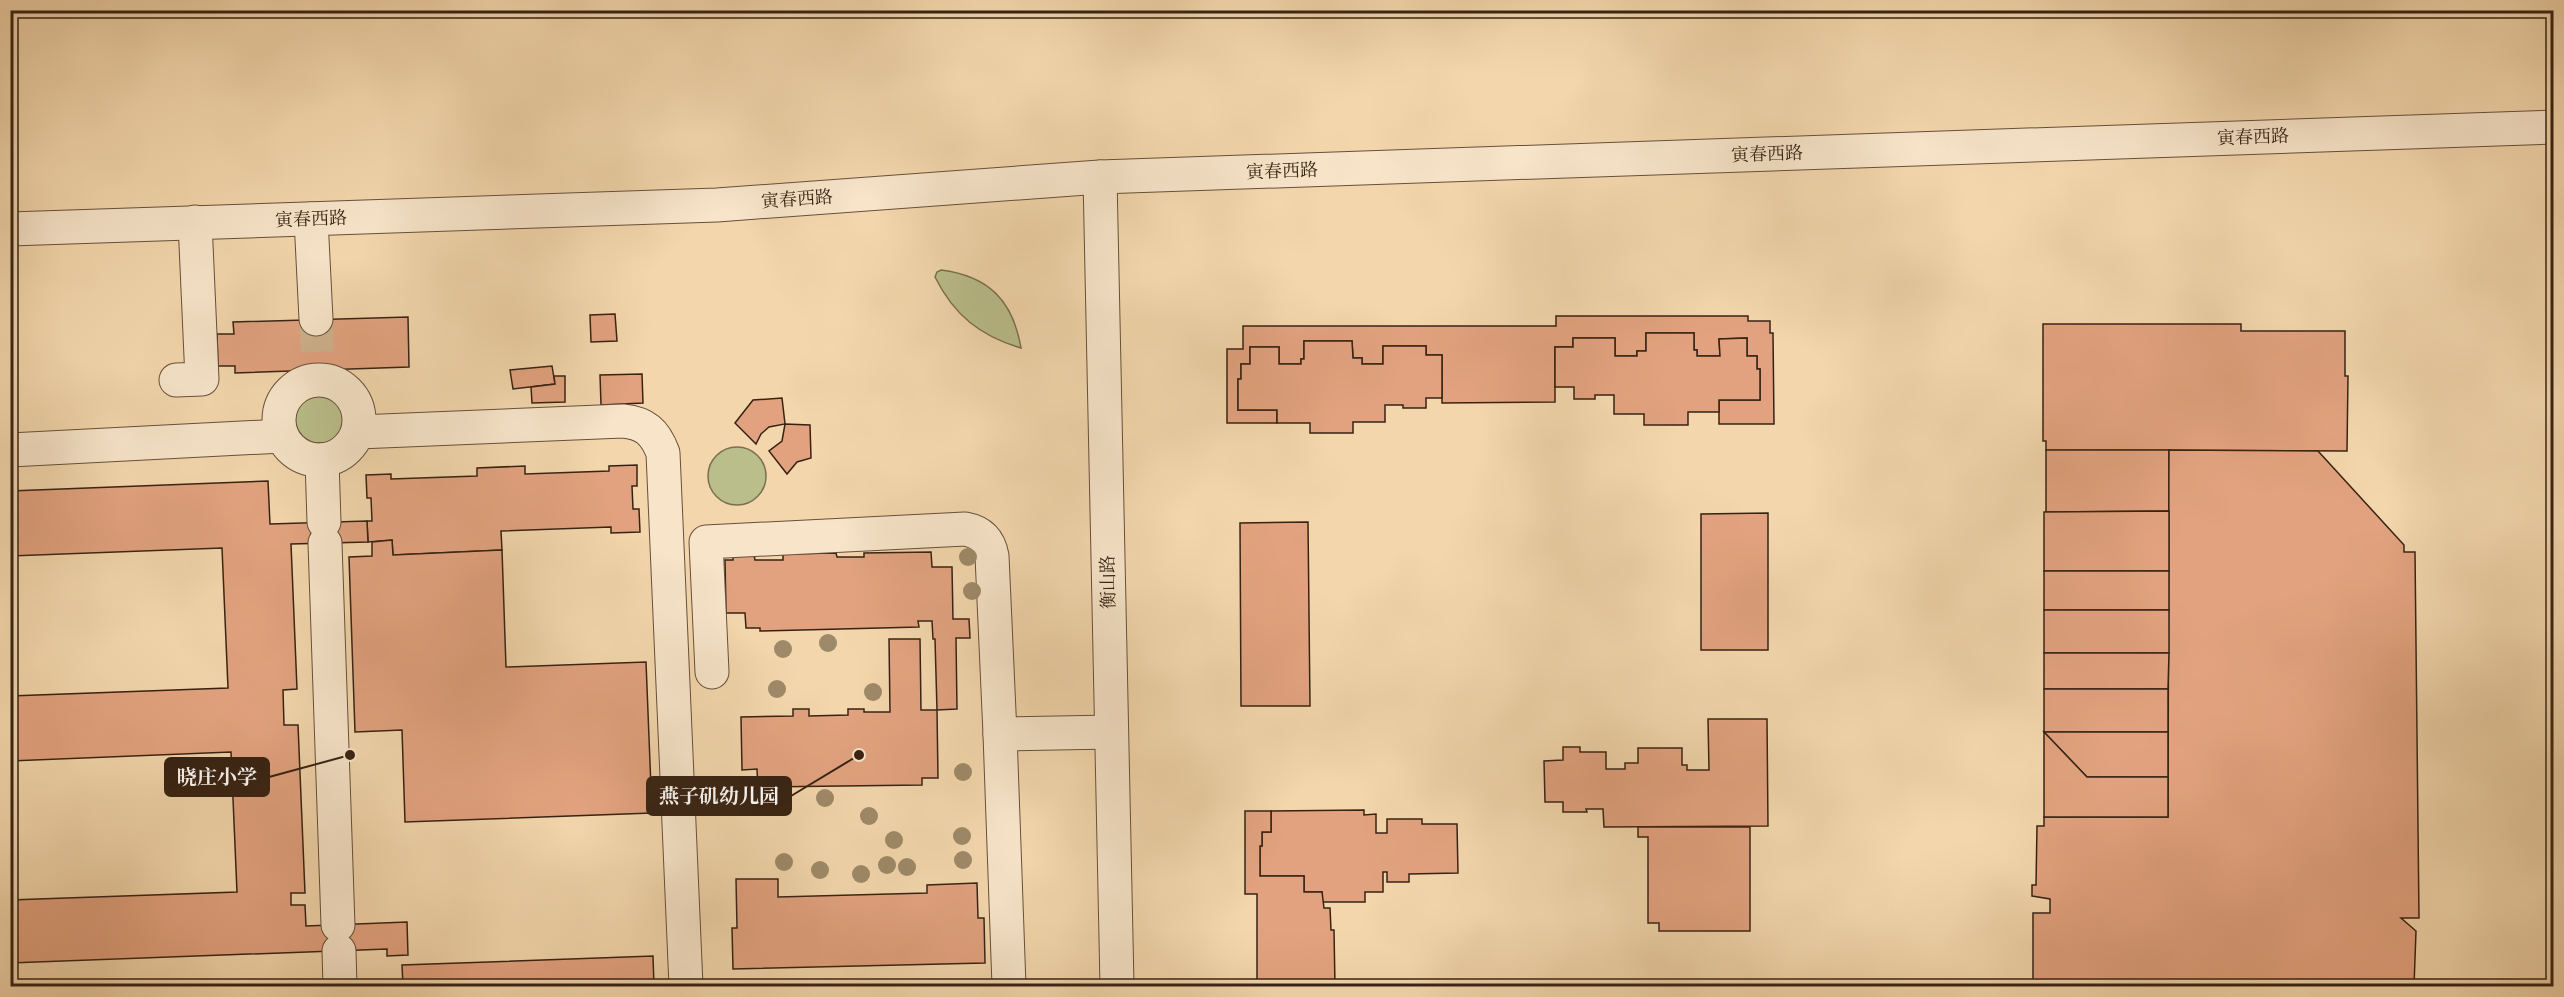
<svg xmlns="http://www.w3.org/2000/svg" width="2564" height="997" viewBox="0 0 2564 997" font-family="'Gentium Book Plus','Noto Serif SC',serif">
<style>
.green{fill:#babe8a;stroke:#78704e;stroke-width:1.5}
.building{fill:#e2a27f;stroke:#372313;stroke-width:1.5}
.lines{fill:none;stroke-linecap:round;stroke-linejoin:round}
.minor-tunnel{stroke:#cdb28d;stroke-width:33;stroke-dasharray:33 16;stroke-linecap:butt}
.minor-casing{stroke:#665039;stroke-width:35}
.minor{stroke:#f7e4c9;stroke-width:33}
.tree{fill:#9e8968}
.labels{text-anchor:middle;stroke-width:6;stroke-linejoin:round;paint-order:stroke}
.street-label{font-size:18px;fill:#372313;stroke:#f7e4c9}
.leader{fill:none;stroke:#372313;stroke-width:2}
.callout-dot{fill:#372313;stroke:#f7e4c9;stroke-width:2}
.callout{fill:#372313;stroke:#372313;stroke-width:2}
.callout-label{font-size:20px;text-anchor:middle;font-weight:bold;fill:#fff}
</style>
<rect width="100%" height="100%" fill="#f3d6ac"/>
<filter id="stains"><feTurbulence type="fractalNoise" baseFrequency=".00333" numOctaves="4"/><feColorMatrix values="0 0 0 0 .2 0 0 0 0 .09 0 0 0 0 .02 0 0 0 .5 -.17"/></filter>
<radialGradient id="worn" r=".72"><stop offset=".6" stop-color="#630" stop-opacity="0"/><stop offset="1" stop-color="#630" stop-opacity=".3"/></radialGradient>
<g class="green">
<path d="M941 270C989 276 1013 301 1021 348 980 336 954 315 935 277L937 272Z"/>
<circle cx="320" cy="418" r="25"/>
<circle cx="737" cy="476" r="29"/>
</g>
<g class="building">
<polygon points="615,314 617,341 591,342 590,315"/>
<polygon points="1556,316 1748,316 1748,321 1770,321 1770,333 1773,333 1774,424 1719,424 1719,400 1760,400 1760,369 1757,369 1757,356 1747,356 1747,338 1719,339 1720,356 1697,356 1697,350 1694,350 1694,333 1646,333 1646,351 1637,351 1637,356 1615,356 1615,338 1573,338 1573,347 1555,347 1555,402 1442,403 1442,355 1426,355 1426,346 1383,346 1383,364 1362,364 1362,358 1353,358 1352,341 1304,341 1304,359 1301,359 1301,364 1279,364 1279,347 1250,347 1250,364 1241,364 1241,379 1238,379 1238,410 1277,410 1277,423 1227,423 1227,349 1243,349 1243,326 1556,326"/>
<polygon points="408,317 409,367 235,373 235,366 218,366 217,334 234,334 233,322"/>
<polygon points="2043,324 2241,324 2241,331 2345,331 2345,376 2348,376 2347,451 2046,450 2046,441 2043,441"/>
<polygon points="1646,333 1694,333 1694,350 1697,350 1697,356 1720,356 1719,339 1747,338 1747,356 1757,356 1757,369 1760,369 1760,400 1719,400 1719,412 1688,412 1688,425 1644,425 1644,414 1614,414 1614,395 1595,395 1595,399 1574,399 1574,387 1555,387 1555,347 1573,347 1573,338 1615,338 1615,356 1637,356 1637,351 1646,351"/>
<polygon points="1304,341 1352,341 1353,358 1362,358 1362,364 1383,364 1383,346 1426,346 1426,355 1442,355 1442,398 1426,398 1426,408 1403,408 1403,405 1385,405 1385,422 1353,422 1353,433 1310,433 1310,423 1277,423 1277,410 1238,410 1238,379 1241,379 1241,364 1250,364 1250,347 1279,347 1279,364 1301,364 1301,359 1304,359"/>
<polygon points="552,366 555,384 513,389 510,370"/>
<polygon points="642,374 643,403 601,405 600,375"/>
<polygon points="554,376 565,376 565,402 532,403 531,387 555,384"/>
<polygon points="782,398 785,424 769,427 761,434 756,444 735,423 753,400"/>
<polygon points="785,424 810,425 811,458 797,462 787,474 769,451 782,441"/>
<polygon points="2046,450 2169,450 2169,511 2046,512"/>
<polygon points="2169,450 2318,451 2404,545 2404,552 2415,552 2419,918 2401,918 2416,931 2414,986 2033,986 2033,913 2050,913 2050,899 2032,896 2032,885 2036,885 2037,826 2044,826 2044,817 2168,817"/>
<polygon points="637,465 637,486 632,486 633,509 639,509 640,532 611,533 611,527 501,531 502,550 393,555 392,540 368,542 367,521 372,521 371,498 367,498 366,475 391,474 391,479 477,476 477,468 525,466 525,474 609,471 609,466"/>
<polygon points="268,481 270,524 367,521 368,542 291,544 297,689 283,690 284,725 298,725 305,893 291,893 291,905 305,905 306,926 407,922 408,955 387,956 387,949 10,963 10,900 237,892 231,752 10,761 10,696 228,688 222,548 10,556 10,491"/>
<polygon points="2169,511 2169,571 2044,571 2044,512"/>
<polygon points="1768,513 1768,650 1701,650 1701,514"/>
<polygon points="1308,522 1310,706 1241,706 1240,523"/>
<polygon points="392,540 393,555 502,550 506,667 646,662 652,813 405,822 402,730 355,732 349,557 372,556 372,542"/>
<polygon points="931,552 932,567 952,567 953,619 969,619 970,638 956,638 957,709 937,710 935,639 933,639 932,621 918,621 919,627 760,631 760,628 746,628 745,613 726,613 725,560 733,560 733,556 754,555 755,560 783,560 783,554 836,553 837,557 864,557 864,553"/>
<rect x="2044" y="571" width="125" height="39"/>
<rect x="2044" y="610" width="125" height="43"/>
<polygon points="889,639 920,639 921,710 937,710 938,778 922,778 922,785 758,787 757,769 742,770 741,717 793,716 793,709 809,709 809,716 848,715 848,709 864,709 864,712 890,712"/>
<polygon points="2044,653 2169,653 2168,689 2044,689"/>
<rect x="2044" y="689" width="124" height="43"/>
<polygon points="1708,719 1767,719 1768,826 1604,827 1603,809 1586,809 1587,812 1563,812 1563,802 1545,802 1544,761 1563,760 1563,747 1580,747 1580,752 1606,752 1606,769 1625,769 1625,763 1638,763 1638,748 1682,748 1682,765 1687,765 1687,770 1709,770"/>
<polygon points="2044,732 2168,732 2168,777 2087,777"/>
<polygon points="2044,732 2087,777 2168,777 2168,817 2044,817"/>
<polygon points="1364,810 1364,815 1376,814 1376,833 1387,833 1387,819 1422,819 1422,824 1457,824 1458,873 1409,874 1409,882 1387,882 1387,872 1383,872 1383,892 1365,892 1365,902 1322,902 1322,892 1304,892 1304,876 1260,876 1260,846 1262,846 1262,832 1271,832 1271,811"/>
<polygon points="1245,811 1271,811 1271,832 1262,832 1262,846 1260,846 1260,876 1304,876 1304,892 1322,892 1324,908 1330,908 1331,930 1334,930 1335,986 1257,986 1257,894 1245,894"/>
<polygon points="1638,827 1750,827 1750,931 1659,931 1659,923 1648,923 1648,837 1638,837"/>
<polygon points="736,879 778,879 778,897 927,893 927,885 977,883 978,918 984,918 985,963 733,969 732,928 737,928"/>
<polygon points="653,956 654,986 403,986 402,965"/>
</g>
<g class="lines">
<polyline class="minor-tunnel" points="316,319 318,370"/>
<g class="minor-casing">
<g id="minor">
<polyline points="1100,177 1117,986"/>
<polyline points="311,219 316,319"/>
<polyline points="10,229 717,205 1100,177 2554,127"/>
<circle cx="319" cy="420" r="40"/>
<polyline points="176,380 202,379 195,222"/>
<path d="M358 432 623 421C645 423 655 432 663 453L686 986"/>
<polyline points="10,450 282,436"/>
<polyline points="322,460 324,522"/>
<polyline points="325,543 338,925"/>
<path d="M712 672 706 542 965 529C981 532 989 540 992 556L1000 734 1111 732"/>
<polyline points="1000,734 1009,986"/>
<polyline points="339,951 340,986"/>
</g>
</g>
<use href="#minor" class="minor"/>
</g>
<g class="tree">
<circle cx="968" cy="557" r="9"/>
<circle cx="972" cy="591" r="9"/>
<circle cx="828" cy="643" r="9"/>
<circle cx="783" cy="649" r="9"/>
<circle cx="777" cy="689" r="9"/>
<circle cx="873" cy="692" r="9"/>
<circle cx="963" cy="772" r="9"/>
<circle cx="825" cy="798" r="9"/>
<circle cx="869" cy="816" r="9"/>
<circle cx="962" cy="836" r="9"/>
<circle cx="894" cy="840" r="9"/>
<circle cx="963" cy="860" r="9"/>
<circle cx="784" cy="862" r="9"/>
<circle cx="887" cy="865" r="9"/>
<circle cx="907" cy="867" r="9"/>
<circle cx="820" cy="870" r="9"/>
<circle cx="861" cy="874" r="9"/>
</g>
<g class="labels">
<g class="street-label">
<text transform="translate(2253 137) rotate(-2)" y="6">寅春西路</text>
<text transform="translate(1767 154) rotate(-2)" y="6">寅春西路</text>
<text transform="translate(1282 171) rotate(-2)" y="6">寅春西路</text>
<text transform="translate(797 199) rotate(-4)" y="6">寅春西路</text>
<text transform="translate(311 219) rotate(-2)" y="6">寅春西路</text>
<text transform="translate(1108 582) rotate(-91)" y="6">衡山路</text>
</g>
</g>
<path class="leader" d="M350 755L269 777M859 755L791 796"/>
<g class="callout-dot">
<circle cx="350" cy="755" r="6"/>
<circle cx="859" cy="755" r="6"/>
</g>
<g class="callout">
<rect x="165" y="758" width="104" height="38" rx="6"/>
<rect x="647" y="777" width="144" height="38" rx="6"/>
</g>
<g class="callout-label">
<text x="217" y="784">晓庄小学</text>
<text x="719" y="803">燕子矶幼儿园</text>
</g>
<rect width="2564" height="997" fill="none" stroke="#f3d6ac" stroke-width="36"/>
<rect x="12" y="12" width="2540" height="973" fill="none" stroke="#372313" stroke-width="3"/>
<rect x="18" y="18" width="2528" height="961" fill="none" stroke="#372313" stroke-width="1.5"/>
<rect width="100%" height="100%" filter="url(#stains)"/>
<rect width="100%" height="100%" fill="url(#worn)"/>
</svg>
